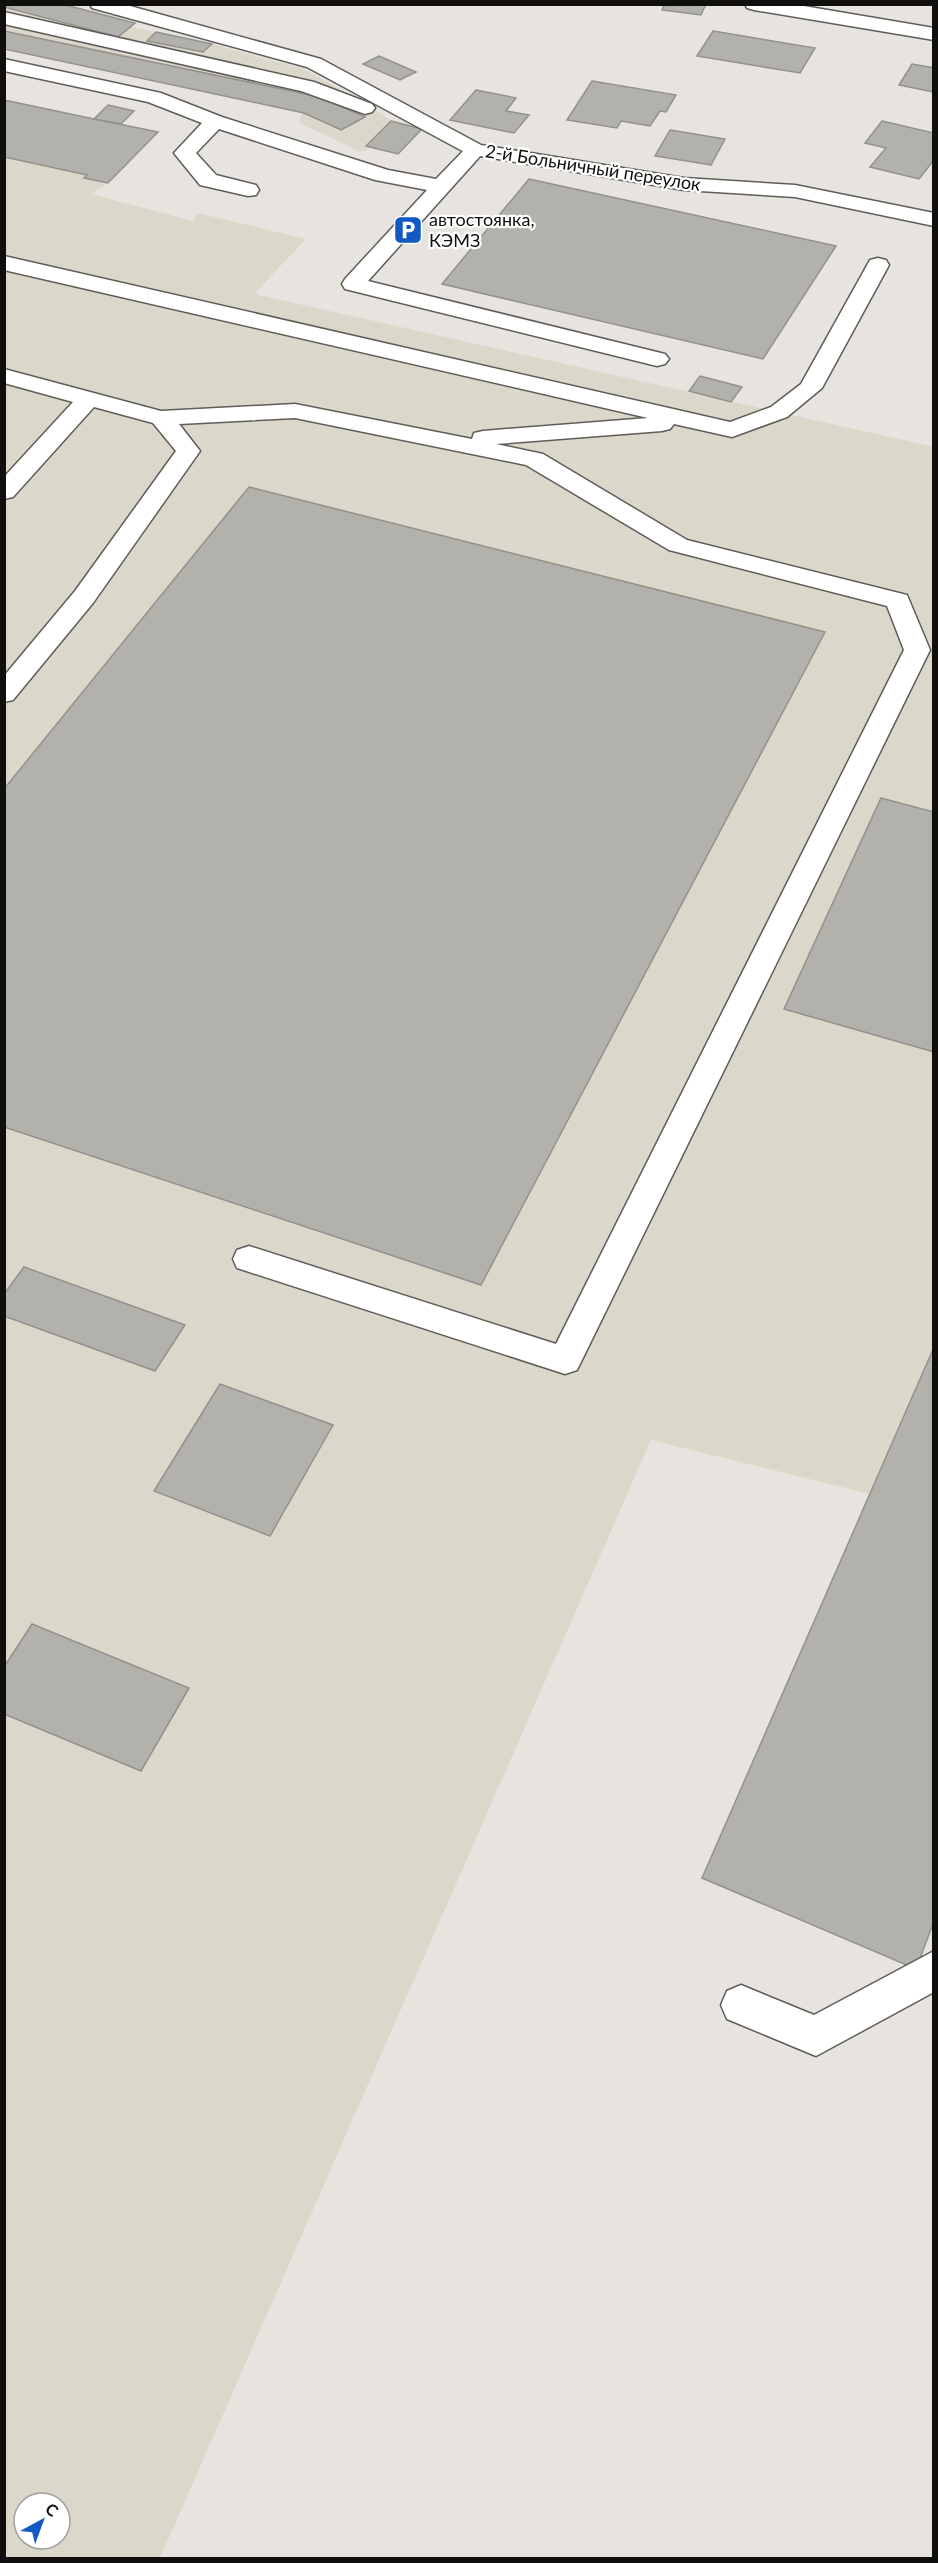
<svg xmlns="http://www.w3.org/2000/svg" width="938" height="2563" viewBox="0 0 938 2563" font-family="Lato,sans-serif">
<style>
.built{fill:#dcd7cb;fill-rule:evenodd}
.building{fill:#b3b1ac;stroke:#93918c;stroke-width:1.5}
.lines{fill:none;stroke-linecap:round;stroke-linejoin:round}
.lane-casing{stroke:#5f5d58;stroke-width:3}
.street-casing{stroke:#5f5d58;stroke-width:3}
.lane{fill:#fff;fill-rule:evenodd}
.street{fill:#fff;fill-rule:evenodd}
.labels{text-anchor:middle;stroke-width:4.5;stroke-linejoin:round;paint-order:stroke}
.far-street-label{font-size:18px;fill:#100f0d;stroke:#fff}
.far-poi-label{font-size:18px;fill:#100f0d;stroke:#fff;text-anchor:start}
</style>
<rect width="100%" height="100%" fill="#e7e4df"/>
<g class="built">
<polygon points="5,5 62,5 135,23 132,27 212,44 304,69 370,106 391,121 422,129 360,152 298,122 303,112 5,49"/>
<path d="M5 157 87 175 85 178 108 183 91 194 193 221 197 213 306 239 254 294 934 447 933 1347 870 1494 651 1440 160 2558H5ZM24 2503H60V2539H24Z"/>
</g>
<g class="building">
<polygon points="4,4 62,4 135,23 118,37 4,7"/>
<polygon points="665,4 706,4 701,15 662,10"/>
<polygon points="4,31 320,97 365,117 341,130 304,113 4,49"/>
<polygon points="713,31 815,48 800,73 697,56"/>
<polygon points="156,32 212,44 203,52 147,41"/>
<polygon points="379,56 416,72 400,80 363,64"/>
<polygon points="912,64 934,68 934,92 899,85"/>
<polygon points="592,81 676,95 666,112 660,111 650,126 621,121 617,128 567,120"/>
<polygon points="476,90 516,98 506,111 529,115 514,133 450,120"/>
<polygon points="4,100 94,119 158,132 108,183 84,178 87,175 4,157"/>
<polygon points="108,105 134,111 121,124 94,119"/>
<polygon points="391,121 422,129 398,154 366,146"/>
<polygon points="882,121 934,133 934,160 919,179 870,167 886,148 865,143"/>
<polygon points="670,130 725,139 711,165 655,156"/>
<polygon points="529,179 836,246 763,359 442,284"/>
<polygon points="700,376 742,387 731,402 689,391"/>
<polygon points="249,487 825,632 481,1285 4,1127 4,789"/>
<polygon points="881,798 934,812 934,1052 784,1009"/>
<polygon points="24,1267 185,1325 155,1371 4,1316 4,1294"/>
<polygon points="934,1347 934,1921 916,1969 702,1878"/>
<polygon points="220,1384 333,1425 270,1536 154,1491"/>
<polygon points="32,1624 189,1688 141,1771 4,1714 4,1667"/>
</g>
<g class="lines">
<g class="lane-casing">
<g id="lane">
<polygon points="745,4 792,4 934,28 934,40 754,10 747,8"/>
<polygon points="4,12 314,82 372,104 375,108 372,112 365,114 301,91 4,24"/>
<polygon points="4,59 161,93 222,117 388,170 436,179 468,146 475,144 482,146 485,150 482,154 368,281 665,354 669,359 665,364 657,366 345,289 342,284 345,279 427,190 375,180 219,129 196,153 216,175 256,185 259,190 256,195 248,196 200,185 174,153 202,123 148,102 4,71"/>
<polygon points="4,256 730,422 771,407 801,384 870,260 878,258 886,260 889,265 822,388 787,417 732,437 674,424 670,429 662,431 496,444 543,454 687,540 907,595 930,650 577,1370 565,1374 237,1268 233,1259 237,1250 249,1246 556,1344 904,650 887,606 669,550 526,465 295,418 179,424 200,451 93,603 13,700 4,702 4,676 75,591 176,451 153,423 94,407 13,497 4,499 4,477 73,402 4,383 4,369 161,411 295,404 472,439 474,433 483,431 648,418 4,270"/>
<polygon points="934,1951 934,1992 816,2056 727,2019 721,2005 727,1991 741,1985 814,2015"/>
</g>
</g>
<g class="street-casing">
<polygon id="street" points="90,4 123,4 321,59 481,145 684,178 795,185 934,213 934,226 795,197 684,190 468,154 307,67 92,8"/>
</g>
<use href="#lane" class="lane"/>
<use href="#street" class="street"/>
</g>
<defs>
<g id="parking-square" transform="scale(1.5)"><rect x="-9" y="-9" width="18" height="18" rx="4" fill="#1259c4" stroke="#fff"/><path d="M-3.5-5.5H1a3.5 3.5 0 0 1 0 7H-1V5.5H-3.5ZM-1-3.4V-.6H.8a1.4 1.4 0 0 0 0-2.8Z" fill="#fff"/></g>
</defs>
<g fill-rule="evenodd">
<use href="#parking-square" x="408" y="230"/>
</g>
<g class="labels">
<g class="far-street-label">
<text transform="translate(593 168) rotate(9)" y="6">2-й Больничный переулок</text>
</g>
<g class="far-poi-label">
<text x="429" y="226">автостоянка,<tspan x="429" dy="21">КЭМЗ</tspan></text>
</g>
</g>
<rect width="938" height="2563" fill="none" stroke="#100f0d" stroke-width="12"/>
<g transform="translate(42 2521) rotate(41)"><circle r="28" fill="#ffffff" stroke="#9f9f9e" stroke-width="1.5"/>
<path d="M0-4.5L10 22L0 15L-10 22Z" fill="#1259c4"/>
<text y="-9" font-size="16" font-weight="bold" text-anchor="middle" fill="#100f0d">С</text>
</g>
</svg>
